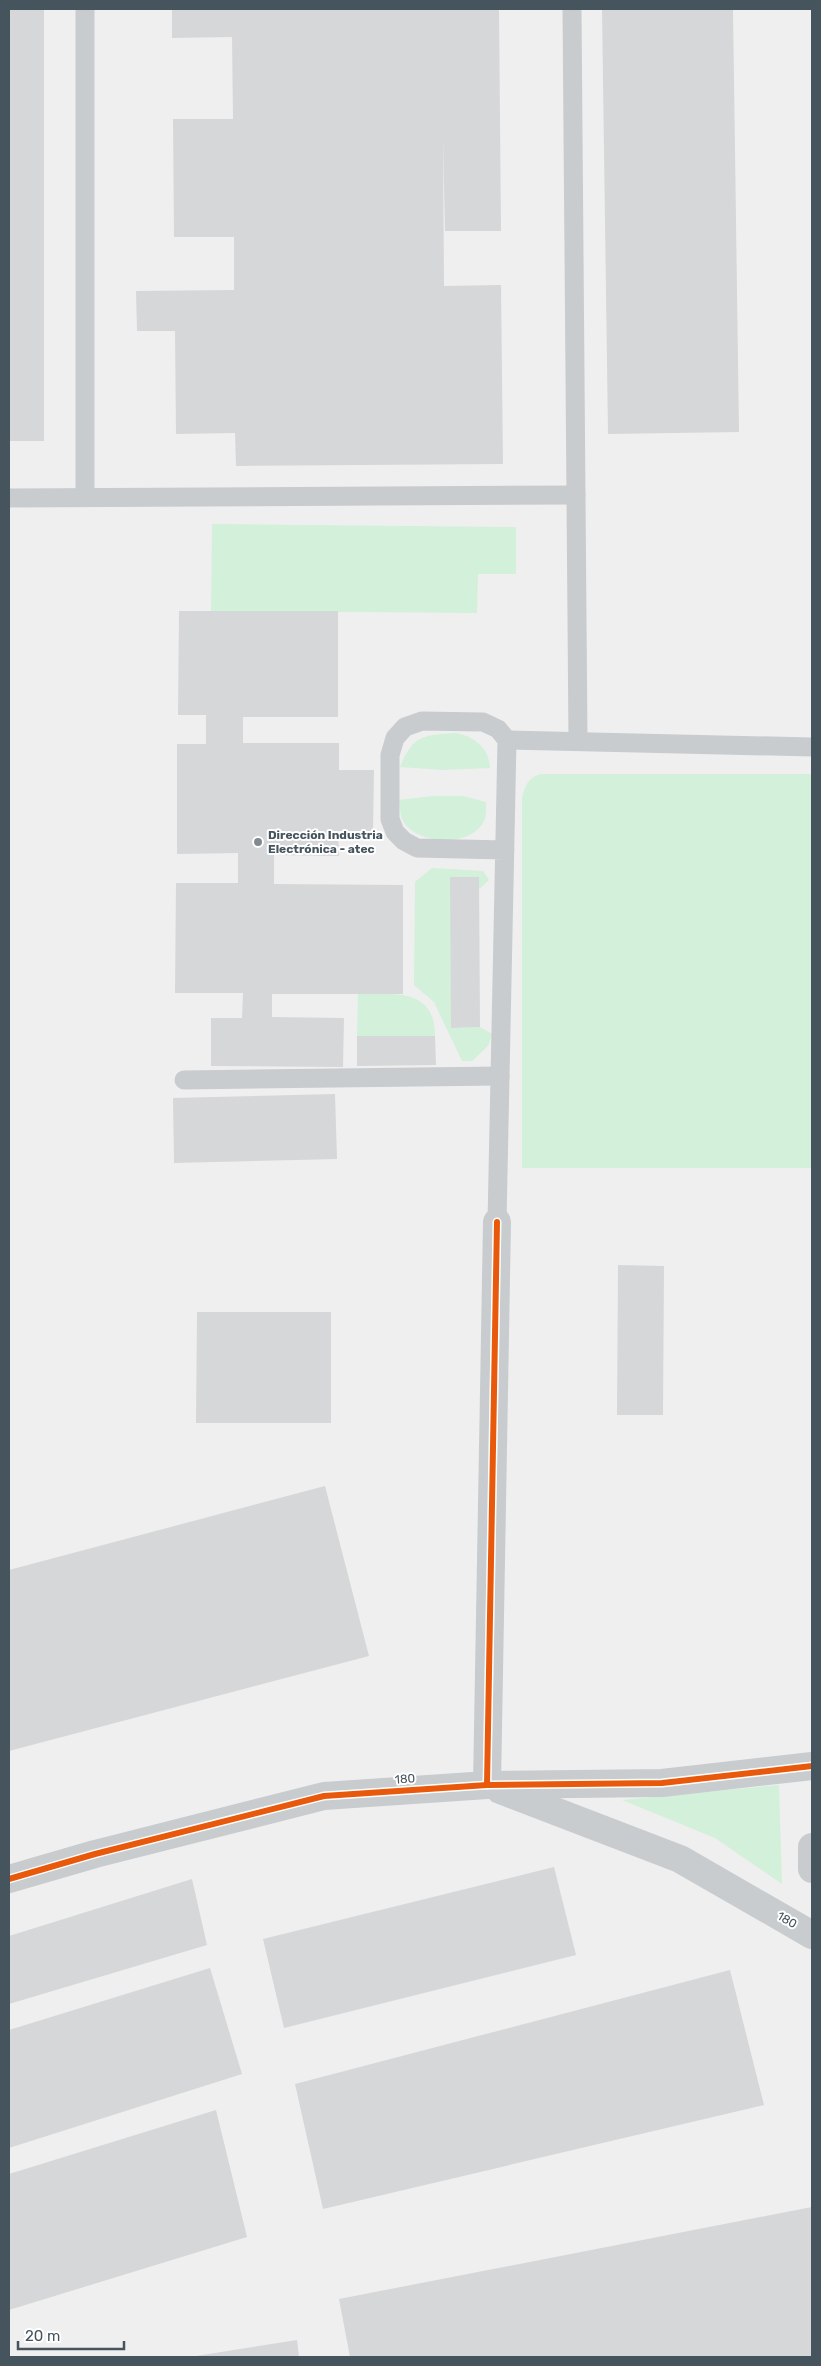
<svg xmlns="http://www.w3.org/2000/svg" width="821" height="2366" viewBox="0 0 821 2366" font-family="Rubik,sans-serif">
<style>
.green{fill:#d2f0da}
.building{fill:#d6d7d8}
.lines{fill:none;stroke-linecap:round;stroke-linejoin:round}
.lane{stroke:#c8ccce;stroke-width:19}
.street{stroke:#c8ccce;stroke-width:28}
.secondary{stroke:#c9cccf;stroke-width:28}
.cycleway-casing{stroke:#fff;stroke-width:9}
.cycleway{stroke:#e8590c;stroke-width:6}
.poi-dot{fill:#818a90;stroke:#fff;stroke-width:2}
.labels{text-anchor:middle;stroke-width:4;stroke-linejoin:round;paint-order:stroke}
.poi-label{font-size:12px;font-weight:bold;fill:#45545d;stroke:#fff;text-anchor:start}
.street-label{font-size:12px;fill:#45545d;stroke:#fff}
</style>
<rect width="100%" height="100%" fill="#f0efef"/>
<g class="green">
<polygon points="212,524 516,527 516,574 478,574 477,613 211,611"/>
<path d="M457 733C476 738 489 748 490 768L443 770 400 767C413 734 425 735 457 733Z"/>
<path d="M541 774H812V1168H522V797C526 784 528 778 541 774Z"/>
<path d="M433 796H463L486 802C486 811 487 820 480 827 464 847 414 844 402 819 400 814 400 806 399 800Z"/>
<polygon points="432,868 483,871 489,880 478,890 451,1028 480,1027 492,1034 488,1046 472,1061 462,1061 434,1002 414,985 415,882"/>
<path d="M358 994C393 994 435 987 435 1036H357Z"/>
<polygon points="779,1785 782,1884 715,1838 622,1800"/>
</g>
<g class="building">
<rect x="9" y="9" width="35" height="432"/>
<polygon points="172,9 499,9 501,231 445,231 443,138 444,286 501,285 503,464 236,466 235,433 176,434 175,331 137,331 136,291 234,290 234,237 174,237 173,119 233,119 232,37 172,38"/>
<polygon points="602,9 733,9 739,432 608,434"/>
<polygon points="179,611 338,611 338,717 243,717 243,743 339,743 339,770 374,770 373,831 338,831 339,856 274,855 274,884 403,885 403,994 272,994 272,1017 344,1018 343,1067 211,1066 211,1018 242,1018 243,993 175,993 176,883 238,883 238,853 177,854 177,744 206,744 206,715 178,715"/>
<polygon points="450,877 479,877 480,1027 451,1028"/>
<polygon points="357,1036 435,1036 436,1065 357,1066"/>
<polygon points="335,1094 337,1159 174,1163 173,1098"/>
<polygon points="618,1265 664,1266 663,1415 617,1415"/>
<polygon points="197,1312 331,1312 331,1423 196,1423"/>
<polygon points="325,1486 369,1656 9,1751 9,1570"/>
<polygon points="554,1867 576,1955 284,2028 263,1939"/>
<polygon points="192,1879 207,1945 9,2004 9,1936"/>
<polygon points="210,1968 242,2074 9,2148 9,2030"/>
<polygon points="730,1970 764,2105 323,2209 295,2084"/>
<polygon points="216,2110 247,2237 9,2310 9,2174"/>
<polygon points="812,2207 812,2357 350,2357 339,2299"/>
<polygon points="297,2340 299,2357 196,2357 196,2356"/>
</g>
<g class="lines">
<g class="lane">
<polyline points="85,9 85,497"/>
<polyline points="572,9 578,741"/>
<polyline points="9,498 576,495"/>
<polyline points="507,740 812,747"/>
<polyline points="184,1080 500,1076"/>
<polyline points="497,1222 507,740 498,729 483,722 422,721 405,727 395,738 390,755 390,819 395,832 404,841 417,848 505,850"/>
</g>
<g class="street">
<polyline points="487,1785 497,1222"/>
<polyline points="500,1790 680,1859 812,1935"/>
<polyline points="9,1879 95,1854 324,1796 487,1785 662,1783 812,1766"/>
</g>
<polyline class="secondary" points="812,1847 812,1869"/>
<g class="cycleway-casing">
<g id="cycleway">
<polyline points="487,1785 497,1222"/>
<polyline points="9,1879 95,1854 324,1796 487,1785 662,1783 812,1766"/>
</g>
</g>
<use href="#cycleway" class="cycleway"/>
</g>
<circle class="poi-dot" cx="258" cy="842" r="5"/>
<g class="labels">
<g class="poi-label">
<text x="268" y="839">Dirección Industria<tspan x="268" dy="14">Electrónica - atec</tspan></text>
</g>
<g class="street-label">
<text transform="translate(405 1779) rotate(-4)" y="4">180</text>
<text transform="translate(787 1920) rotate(30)" y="4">180</text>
</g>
</g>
<rect width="821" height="2366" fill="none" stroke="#45545d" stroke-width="20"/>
<path d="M18 2341v8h106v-8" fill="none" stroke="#45545d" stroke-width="2.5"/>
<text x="25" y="2341" font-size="15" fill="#45545d" stroke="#ffffff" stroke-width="4" paint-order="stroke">20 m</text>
</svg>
